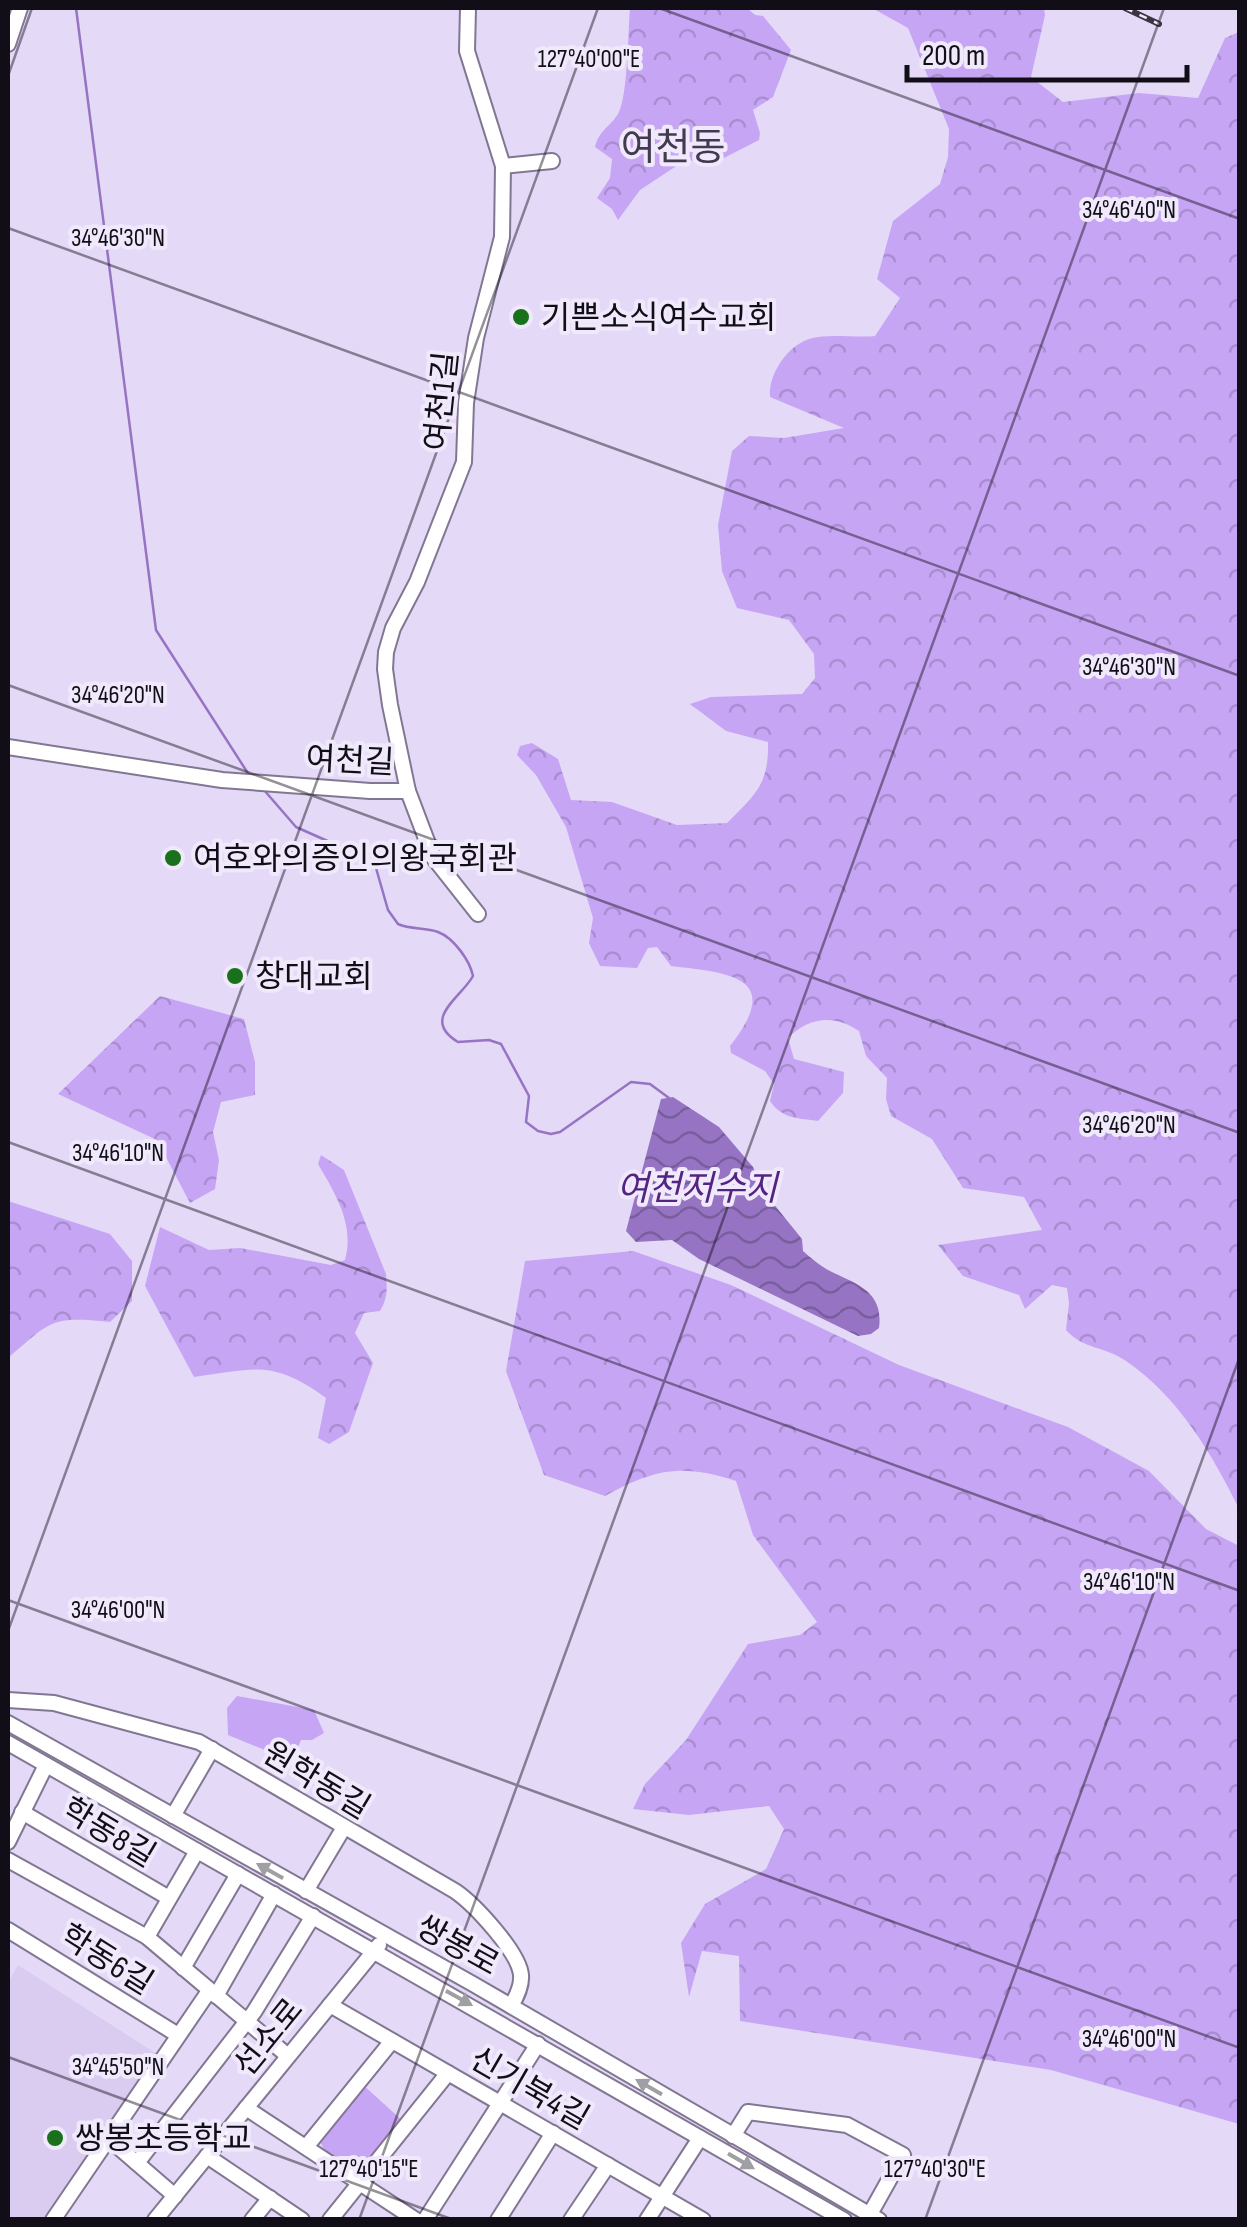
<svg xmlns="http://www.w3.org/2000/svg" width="1247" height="2227" viewBox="0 0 1247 2227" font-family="'Sofia Sans Condensed','Noto Sans KR',sans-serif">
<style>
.built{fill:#dacbf0}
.forest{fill:url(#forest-crowns)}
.green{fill:#c7a5f5}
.water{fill:url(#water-waves)}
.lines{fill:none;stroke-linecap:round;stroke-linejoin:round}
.stream{stroke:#9674c3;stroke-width:2.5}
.minor-casing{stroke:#827792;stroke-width:18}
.minor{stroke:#fff;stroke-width:14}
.rail-casing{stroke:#3b3543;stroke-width:6}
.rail{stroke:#f0e9fb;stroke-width:2.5;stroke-dasharray:8;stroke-linecap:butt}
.oneway{fill:#a09fa3}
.ticks{fill:none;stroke:#120e18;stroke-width:2.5;stroke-opacity:0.45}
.poi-dot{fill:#19711c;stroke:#f0e9fb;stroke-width:4}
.labels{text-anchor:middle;stroke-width:8;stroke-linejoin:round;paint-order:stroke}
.poi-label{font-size:32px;fill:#120e18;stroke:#f0e9fb;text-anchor:start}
.street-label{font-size:32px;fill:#120e18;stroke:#f0e9fb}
.water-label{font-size:35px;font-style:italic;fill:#532482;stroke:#f0e9fb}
.quarter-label{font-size:38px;fill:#433951;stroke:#f0e9fb}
.ticks-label{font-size:25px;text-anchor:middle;fill:#120e18;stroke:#f0e9fb;stroke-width:8;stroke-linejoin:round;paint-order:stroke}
</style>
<defs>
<pattern id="forest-crowns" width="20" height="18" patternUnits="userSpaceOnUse" patternTransform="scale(2.5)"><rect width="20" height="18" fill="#c7a5f5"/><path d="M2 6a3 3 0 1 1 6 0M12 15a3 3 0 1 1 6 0" fill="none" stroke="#aa8dd1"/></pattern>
<pattern id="water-waves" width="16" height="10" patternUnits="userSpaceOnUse" patternTransform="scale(2.5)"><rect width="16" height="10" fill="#9674c3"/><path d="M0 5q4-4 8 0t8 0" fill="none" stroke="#795e9d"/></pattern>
</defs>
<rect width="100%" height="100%" fill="#e5d9f8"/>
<polygon class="built" points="18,1965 160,2056 44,2219 8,2220 8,1983"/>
<g class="forest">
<path d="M630 8H747L755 15 763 16 791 50 773 97 753 110 760 133 759 140 722 159 684 161 640 190 618 220 612 209 597 198 610 178 612 159 595 147C599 130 610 127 618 114 628 97 628 30 630 8Z"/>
<path d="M872 8H1044L1045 15 1031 77 1063 102 1139 93 1198 98 1225 38 1239 32V1509C1213 1455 1177 1395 1126 1361 1105 1346 1084 1350 1066 1330L1069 1303 1067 1288 1052 1285 1025 1309 1019 1295 963 1276 938 1245 1042 1230 1024 1197 963 1188 932 1139 891 1116 886 1099 887 1078 866 1056 859 1031C834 1014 809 1017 788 1038L794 1059 844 1072 843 1093 818 1121C798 1118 782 1119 770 1101L774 1084 765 1071 731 1053 730 1046C785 976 729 973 671 966L657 947 648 948 637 968 600 966 589 943 593 918 566 827 536 775 517 755 520 746 532 743 558 759 571 800 612 802 677 825 727 823C756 794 769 784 768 742L726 731 690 704 711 697 802 694 815 678 814 654 789 620 737 608 722 571 718 525 732 451 749 436 784 438 844 428 770 397C768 375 787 346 809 339 828 333 856 338 875 336L900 298 877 279 893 221 940 184 948 157 949 129 908 28Z"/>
<polygon points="160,996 244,1019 255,1062 255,1095 221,1102 213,1132 219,1160 215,1189 190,1203 157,1140 58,1094"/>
<path d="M321 1155 344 1170 386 1274C387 1289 388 1298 380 1311L364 1313 355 1333 373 1363 349 1432 329 1444 318 1438 326 1398C272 1359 255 1369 194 1377L145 1286 160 1227 209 1250 240 1248 331 1265 345 1260C355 1225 335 1193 318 1164Z"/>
<path d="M8 1201 110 1234 132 1261V1301L110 1322C51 1316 52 1320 8 1358Z"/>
<path d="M633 1251 731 1285 899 1365 1068 1427 1149 1471 1206 1529 1239 1546V2124L1051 2070 740 2021 739 1956 702 1951 689 1997 681 1943 705 1904 766 1869 784 1829 769 1806 689 1815 633 1809 645 1784 686 1740 748 1644 800 1635 817 1622 753 1535 736 1481C682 1463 654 1469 605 1496L544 1475 506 1371 525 1261Z"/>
</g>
<g class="green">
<polygon points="237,1696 314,1710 324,1733 312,1740 301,1740 292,1761 228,1735 227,1708"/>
<path d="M363 2085 404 2122 366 2171C346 2173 327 2159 320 2141Z"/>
</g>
<path class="water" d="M673 1097 719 1127 753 1167 764 1192 802 1239 803 1251C811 1258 820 1266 830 1271 856 1284 884 1291 879 1328L871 1334 858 1336 699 1259 672 1240 636 1242 626 1231 661 1099Z"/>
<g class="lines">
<g class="stream">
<polyline points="76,8 156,630 251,778"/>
<path d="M264 790 296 827 341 847 372 854 388 910 398 924C411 930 425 927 438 932 454 938 470 961 473 976 461 998 420 1019 458 1042L489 1040 501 1044 529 1096 526 1122 538 1131 551 1134 560 1132 631 1082 650 1084 669 1098"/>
</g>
<g class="minor-casing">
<g id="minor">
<polyline points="8,44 20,8"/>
<polyline points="503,166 552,161"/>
<polyline points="8,747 222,780 370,791 408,791 433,857 478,914"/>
<polyline points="408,791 390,705 385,669 386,652 393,628 417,582 464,462 466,403 476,338 502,237 503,166 467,51 468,8"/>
<path d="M8 1700 54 1703 199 1742 455 1891C474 1904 519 1952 521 1975 522 1986 517 1996 511 2006"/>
<polyline points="8,1723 473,1984 879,2220"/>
<polyline points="8,1743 844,2220"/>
<polyline points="22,1812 169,1898"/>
<polyline points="173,1816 212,1749"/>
<polyline points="8,1842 46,1765"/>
<polyline points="8,1860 147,1937 288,2056"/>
<polyline points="306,1891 343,1829"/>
<polyline points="8,1930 178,2035"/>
<polyline points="147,1937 197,1851"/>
<polyline points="183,1968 238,1874"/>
<polyline points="216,1996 274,1894"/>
<polyline points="330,2005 703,2220"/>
<polyline points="246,2108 416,2220"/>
<polyline points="733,2136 748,2112 847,2125 903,2155 870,2214"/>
<polyline points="109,2139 175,2196"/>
<polyline points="306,2147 392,2041"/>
<polyline points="207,2156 302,2220"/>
<polyline points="137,2163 254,2012 313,1916"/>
<polyline points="53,2220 209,1991"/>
<polyline points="155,2220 379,1945"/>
<polyline points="252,2220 270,2198"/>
<polyline points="330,2220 448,2073"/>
<polyline points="425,2220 538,2044"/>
<polyline points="498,2220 553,2133"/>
<polyline points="571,2220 608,2165"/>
<polyline points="647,2220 700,2138"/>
</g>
</g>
<use href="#minor" class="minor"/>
<g class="rail-casing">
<polyline id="rail" points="1125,8 1159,24"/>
</g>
<use href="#rail" class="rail"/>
</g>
<defs><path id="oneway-solid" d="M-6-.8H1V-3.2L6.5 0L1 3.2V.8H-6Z" transform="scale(2.5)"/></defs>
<g class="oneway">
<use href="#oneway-solid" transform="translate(270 1871) rotate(-151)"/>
<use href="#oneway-solid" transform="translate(459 1998) rotate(29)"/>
<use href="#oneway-solid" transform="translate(649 2087) rotate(-150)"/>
<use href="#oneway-solid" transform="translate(741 2161) rotate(30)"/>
</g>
<path class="ticks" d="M659 8 1240 219M8 76 32 8M8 228 1240 676M8 685 1240 1133M8 1142 1240 1591M8 1600 1240 2048M8 1631 598 8M8 2057 454 2220M359 2220 1164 8M925 2220 1240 1356"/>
<g class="poi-dot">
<circle cx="521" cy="317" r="10"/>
<circle cx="173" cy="858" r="10"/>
<circle cx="235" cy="976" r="10"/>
<circle cx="55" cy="2138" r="10"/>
</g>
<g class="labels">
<g class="poi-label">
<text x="541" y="328">기쁜소식여수교회</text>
<text x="193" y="869">여호와의증인의왕국회관</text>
<text x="255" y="987">창대교회</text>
<text x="75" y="2149">쌍봉초등학교</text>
</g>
<g class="street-label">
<text transform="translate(441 401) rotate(-84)" y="11">여천1길</text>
<text transform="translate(350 760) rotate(3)" y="11">여천길</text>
<text transform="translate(317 1780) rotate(31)" y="11">원학동길</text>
<text transform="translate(109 1832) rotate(31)" y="11">학동8길</text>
<text transform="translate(458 1945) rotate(29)" y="11">쌍봉로</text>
<text transform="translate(107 1959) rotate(32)" y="11">학동6길</text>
<text transform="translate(268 2037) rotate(-51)" y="11">선소로</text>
<text transform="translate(530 2088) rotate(30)" y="11">신기북4길</text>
</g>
<g class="water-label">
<text x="697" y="1200">여천저수지</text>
</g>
<g class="quarter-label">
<text x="673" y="160">여천동</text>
</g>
</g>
<g class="ticks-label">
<text x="589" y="67">127°40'00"E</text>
<text x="1129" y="218">34°46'40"N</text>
<text x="118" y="246">34°46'30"N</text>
<text x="1129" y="675">34°46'30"N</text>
<text x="118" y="703">34°46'20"N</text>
<text x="1129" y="1133">34°46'20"N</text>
<text x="118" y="1161">34°46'10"N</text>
<text x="1129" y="1590">34°46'10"N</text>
<text x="118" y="1618">34°46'00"N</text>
<text x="1129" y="2047">34°46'00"N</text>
<text x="118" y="2075">34°45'50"N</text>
<text x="369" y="2177">127°40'15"E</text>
<text x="935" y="2177">127°40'30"E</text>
</g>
<rect width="1247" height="2227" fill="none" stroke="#120e18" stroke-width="20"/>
<path d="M907 65v15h280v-15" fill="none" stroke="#120e18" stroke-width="5"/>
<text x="922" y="65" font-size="30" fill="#120e18" stroke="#f0e9fb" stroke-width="8" paint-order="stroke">200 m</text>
</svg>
